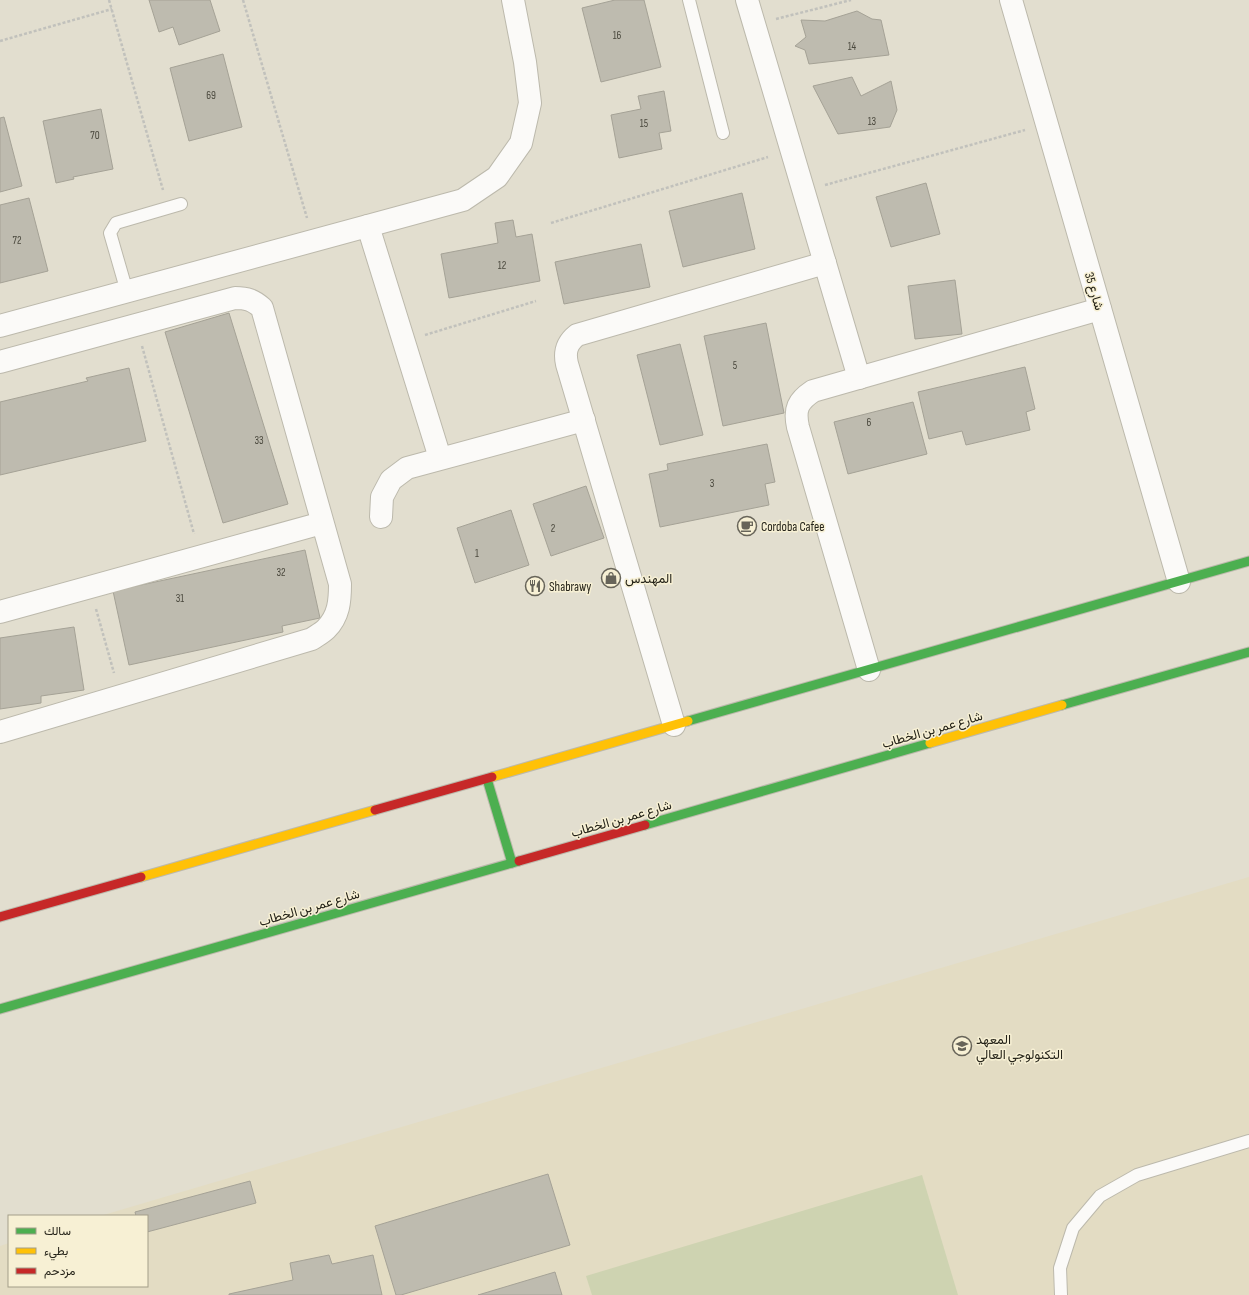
<svg xmlns="http://www.w3.org/2000/svg" width="1249" height="1295" viewBox="0 0 1249 1295" font-family="'Sofia Sans Condensed',Vazirmatn,sans-serif">
<style>
.built{fill:#e3dcc3}
.green{fill:#ced3b1}
.building{fill:#bebbaf;stroke:#a5a296}
.lines{fill:none;stroke-linecap:round;stroke-linejoin:round}
.lane-casing{stroke:#bcb9ac;stroke-width:14}
.street-casing{stroke:#bcb9ac;stroke-width:24}
.fast-casing{stroke:#bcb9ac;stroke-width:11}
.slow-casing{stroke:#bcb9ac;stroke-width:11}
.jam-casing{stroke:#bcb9ac;stroke-width:11}
.path{stroke:#c1c1bc;stroke-width:2.5;stroke-dasharray:3 2;stroke-linecap:butt}
.lane{stroke:#fbfaf8;stroke-width:12}
.street{stroke:#fbfaf8;stroke-width:22}
.fast{stroke:#4caf50;stroke-width:9}
.slow{stroke:#ffc107;stroke-width:9}
.jam{stroke:#c62828;stroke-width:9}
.labels{text-anchor:middle;stroke-width:3;stroke-linejoin:round;paint-order:stroke}
.number-label{font-size:11px;fill:#4b493e}
.street-label{font-size:13px;fill:#252319;stroke:#f7f0d4}
.poi-label{font-size:13px;fill:#252319;stroke:#f7f0d4;text-anchor:start}
</style>
<rect width="100%" height="100%" fill="#e2decf"/>
<polygon class="built" points="1249,877 1249,1295 0,1295 0,1246 9,1243 9,1286 147,1286 147,1216 100,1216"/>
<polygon class="green" points="922,1175 958,1295 592,1295 586,1276"/>
<g class="building">
<polygon points="149,0 210,0 220,31 179,45 173,27 159,32"/>
<polygon points="615,0 644,0 661,67 601,82 582,8"/>
<polygon points="857,11 872,19 881,20 889,55 809,64 805,50 795,46 806,37 801,20 825,21"/>
<polygon points="223,54 242,127 189,141 170,68"/>
<polygon points="852,77 861,96 891,81 897,110 890,127 838,134 813,86"/>
<polygon points="664,91 671,131 659,133 662,149 619,158 611,115 641,109 638,96"/>
<polygon points="101,109 113,169 73,177 74,179 56,183 43,121"/>
<polygon points="4,117 22,186 0,192 0,118"/>
<polygon points="926,183 940,234 891,247 876,197"/>
<polygon points="742,193 755,249 683,267 669,211"/>
<polygon points="29,198 48,271 0,283 0,205"/>
<polygon points="513,220 516,237 532,234 540,281 449,298 441,254 498,243 495,223"/>
<polygon points="641,244 650,287 564,304 555,262"/>
<polygon points="955,280 962,334 915,339 908,286"/>
<polygon points="229,313 288,504 223,523 165,332"/>
<polygon points="766,323 784,413 723,426 704,336"/>
<polygon points="680,344 703,435 660,445 637,355"/>
<polygon points="1025,367 1035,409 1026,412 1030,430 966,445 962,431 929,439 918,392"/>
<polygon points="129,368 146,441 0,475 0,402 88,381 86,378"/>
<polygon points="913,402 927,454 848,474 834,422"/>
<polygon points="767,444 775,482 765,484 769,505 660,527 649,474 668,470 667,464"/>
<polygon points="586,486 604,538 551,556 533,504"/>
<polygon points="511,510 529,565 475,583 457,528"/>
<polygon points="305,550 320,618 282,626 283,632 129,665 113,591"/>
<polygon points="74,627 84,690 41,696 41,703 0,709 0,638"/>
<polygon points="548,1174 570,1245 401,1295 396,1295 375,1226"/>
<polygon points="250,1181 256,1203 147,1232 147,1216 136,1216 135,1212"/>
<polygon points="329,1255 332,1264 373,1255 382,1295 229,1295 229,1294 293,1280 290,1263"/>
<polygon points="555,1272 562,1295 478,1295"/>
</g>
<g class="lines">
<g class="lane-casing">
<g id="lane">
<polyline points="689,0 723,133"/>
<polyline points="127,292 110,233 116,223 181,204"/>
<polyline points="1061,1295 1060,1268 1073,1228 1100,1196 1137,1175 1249,1141"/>
</g>
</g>
<g class="street-casing">
<g id="street">
<polyline points="747,0 859,378"/>
<polyline points="1011,0 1179,582"/>
<polyline points="368,226 440,458"/>
<polyline points="0,326 463,200 497,177 521,143 530,103 525,62 513,0"/>
<path d="M0 362 235 298C247 298 253 300 262 308L340 584C340 601 339 616 326 629 322 633 316 636 312 639L0 732"/>
<polyline points="381,517 382,497 391,480 407,468 584,420"/>
<polyline points="0,612 322,523"/>
<path d="M869 670 798 427C794 409 798 401 813 391L1100 309"/>
<path d="M674 725 567 364C564 351 567 343 577 335L825 263"/>
</g>
</g>
<g class="fast-casing">
<g id="fast">
<polyline points="1062,705 1249,652"/>
<polyline points="688,721 1249,561"/>
<polyline points="487,779 512,863"/>
<polyline points="645,825 930,743"/>
<polyline points="0,1009 519,861"/>
</g>
</g>
<g class="slow-casing">
<g id="slow">
<polyline points="930,743 1062,705"/>
<polyline points="492,777 688,721"/>
<polyline points="141,877 375,810"/>
</g>
</g>
<g class="jam-casing">
<g id="jam">
<polyline points="375,810 492,777"/>
<polyline points="519,861 645,825"/>
<polyline points="0,917 141,877"/>
</g>
</g>
<g class="path">
<polyline points="109,0 163,190"/>
<polyline points="243,0 307,218"/>
<polyline points="776,19 851,0"/>
<polyline points="0,41 112,9"/>
<polyline points="825,185 1025,130"/>
<polyline points="551,223 768,157"/>
<polyline points="425,335 536,301"/>
<polyline points="142,346 194,534"/>
<polyline points="96,609 114,673"/>
</g>
<use href="#lane" class="lane"/>
<use href="#street" class="street"/>
<use href="#fast" class="fast"/>
<use href="#slow" class="slow"/>
<use href="#jam" class="jam"/>
</g>
<defs>
<g id="cafe-ring" transform="scale(1)"><circle r="9.5" fill="#f7f0d4" stroke="#676459" stroke-width="1.5"/><path d="M-5.5-4.5H6V0H3Q3 3.5 0 3.5H-2.5Q-5.5 3.5-5.5 0ZM3-3.2v2h1.7v-2ZM-6 4.5H4V6H-6Z" fill="#676459"/></g>
<g id="shop-ring" transform="scale(1)"><circle r="9.5" fill="#f7f0d4" stroke="#676459" stroke-width="1.5"/><path d="M-5-2.5h2.3a2.7 3.5 0 0 1 5.4 0H5L5.5 6h-11ZM-1.5-2.5h3a1.5 2.3 0 0 0-3 0Z" fill="#676459"/></g>
<g id="restaurant-ring" transform="scale(1)"><circle r="9.5" fill="#f7f0d4" stroke="#676459" stroke-width="1.5"/><path d="M-5-6h1v4h1v-4h1v4h1v-4h1v5L-1.5 .5V6h-2V.5L-5-1ZM5-6V6H3V1.5H1.5Q1.5-4 5-6Z" fill="#676459"/></g>
<g id="university-ring" transform="scale(1)"><circle r="9.5" fill="#f7f0d4" stroke="#676459" stroke-width="1.5"/><path d="M0-5L7-2L0 1L-7-2ZM-4 1L0 2.5L4 1V4Q0 6-4 4Z" fill="#676459"/></g>
</defs>
<g fill-rule="evenodd">
<use href="#cafe-ring" x="747" y="526"/>
<use href="#shop-ring" x="611" y="578"/>
<use href="#restaurant-ring" x="535" y="586"/>
<use href="#university-ring" x="962" y="1046"/>
</g>
<g class="labels">
<g class="number-label">
<text x="617" y="39">16</text>
<text x="852" y="50">14</text>
<text x="211" y="99">69</text>
<text x="872" y="125">13</text>
<text x="644" y="127">15</text>
<text x="95" y="139">70</text>
<text x="17" y="244">72</text>
<text x="502" y="269">12</text>
<text x="735" y="369">5</text>
<text x="869" y="426">6</text>
<text x="259" y="444">33</text>
<text x="712" y="487">3</text>
<text x="553" y="532">2</text>
<text x="477" y="557">1</text>
<text x="281" y="576">32</text>
<text x="180" y="602">31</text>
</g>
<g class="street-label">
<text transform="translate(1095 291) rotate(74)" y="5">شارع 35</text>
<text transform="translate(932 729) rotate(-16)" y="5">شارع عمر بن الخطاب</text>
<text transform="translate(621 818) rotate(-16)" y="5">شارع عمر بن الخطاب</text>
<text transform="translate(309 907) rotate(-16)" y="5">شارع عمر بن الخطاب</text>
</g>
<g class="poi-label">
<text x="761" y="531">Cordoba Cafee</text>
<text x="625" y="583">المهندس</text>
<text x="549" y="591">Shabrawy</text>
<text x="976" y="1044">المعهد<tspan x="976" dy="15">التكنولوجي العالي</tspan></text>
</g>
</g>
<rect x="8" y="1215" width="140" height="72" fill="#f7f0d4" stroke="#a39e89"/>
<rect x="16" y="1228" width="20" height="6" fill="#4caf50" stroke="#a39e89"/>
<text x="44" y="1235" font-size="12" fill="#252319">سالك</text>
<rect x="16" y="1248" width="20" height="6" fill="#ffc107" stroke="#a39e89"/>
<text x="44" y="1255" font-size="12" fill="#252319">بطيء</text>
<rect x="16" y="1268" width="20" height="6" fill="#c62828" stroke="#a39e89"/>
<text x="44" y="1275" font-size="12" fill="#252319">مزدحم</text>
</svg>
